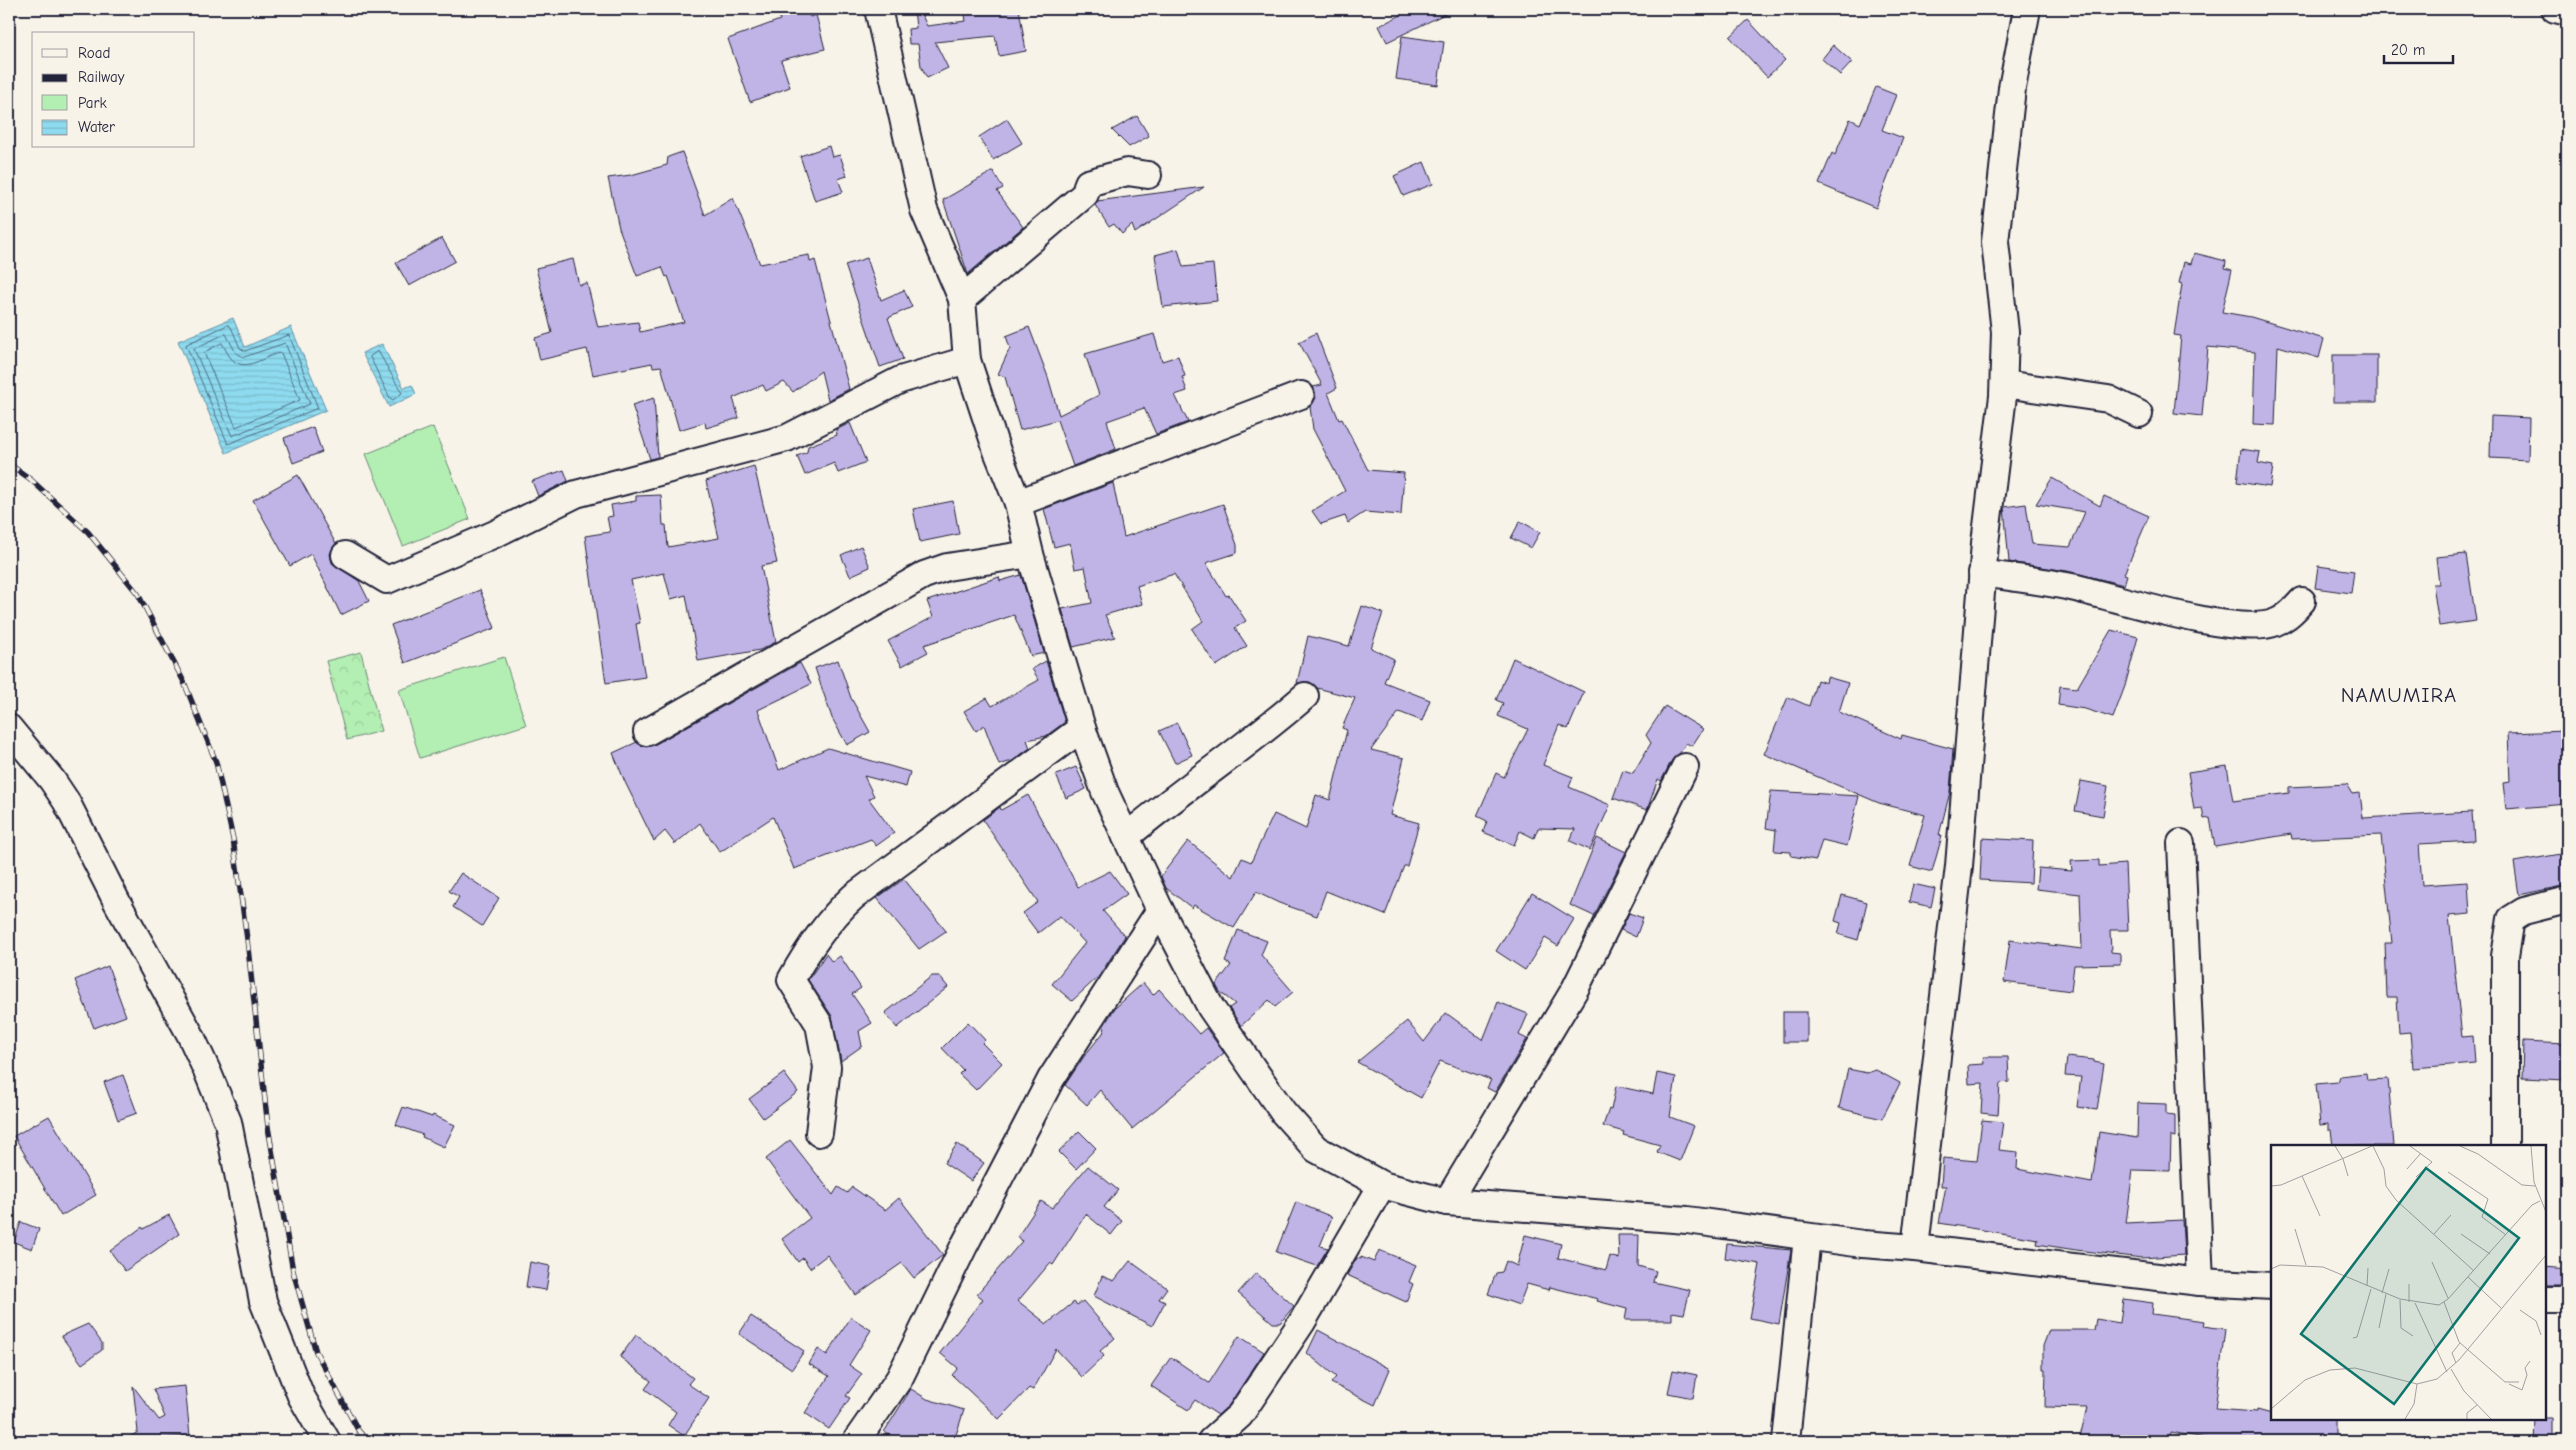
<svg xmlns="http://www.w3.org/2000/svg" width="2576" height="1450" viewBox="0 0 2576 1450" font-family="'Comic Neue',sans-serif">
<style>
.green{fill:#b3eeb2;stroke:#6a8876}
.park{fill:url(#park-crowns);stroke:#6a8876}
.water{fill:url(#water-rules);stroke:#6390a6}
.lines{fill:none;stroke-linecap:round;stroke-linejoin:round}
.shore{stroke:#4d6c83;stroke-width:1}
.building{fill:#c0b4e6;stroke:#22223b}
.minor-casing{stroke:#22223b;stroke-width:30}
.minor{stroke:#f7f3e8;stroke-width:26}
.rail-casing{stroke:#22223b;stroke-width:5.5}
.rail{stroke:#f7f3e8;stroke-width:4;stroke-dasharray:11;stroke-linecap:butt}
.labels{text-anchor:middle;stroke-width:4;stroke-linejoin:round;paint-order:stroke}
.quarter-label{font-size:21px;letter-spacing:1px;fill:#22223b;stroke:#f7f3e8}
.inset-road{fill:none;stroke:#a29fa3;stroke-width:1}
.view{fill:#0f766e;fill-opacity:0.15;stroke:#0f766e;stroke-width:2.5}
.inset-edge{fill:none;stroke:#22223b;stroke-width:2.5}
</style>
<defs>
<pattern id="park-crowns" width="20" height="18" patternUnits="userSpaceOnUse" patternTransform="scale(1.25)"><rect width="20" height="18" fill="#b3eeb2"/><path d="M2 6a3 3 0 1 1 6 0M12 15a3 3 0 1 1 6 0" fill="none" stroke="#9acc9a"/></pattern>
<pattern id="water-rules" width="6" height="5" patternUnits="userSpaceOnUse" patternTransform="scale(1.25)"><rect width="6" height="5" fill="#8edaee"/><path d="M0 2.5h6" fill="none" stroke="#7abbcd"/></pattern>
</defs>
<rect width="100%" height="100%" fill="#f7f3e8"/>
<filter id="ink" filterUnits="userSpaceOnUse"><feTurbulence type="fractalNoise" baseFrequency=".02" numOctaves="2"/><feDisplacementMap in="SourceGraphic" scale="10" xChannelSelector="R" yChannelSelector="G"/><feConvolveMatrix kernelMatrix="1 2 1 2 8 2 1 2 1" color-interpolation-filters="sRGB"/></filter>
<g filter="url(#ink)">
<g class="green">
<polygon points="433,427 470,519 403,546 366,454"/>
<polygon points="504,657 526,725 420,758 399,690"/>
</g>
<polygon class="park" points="361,652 381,731 347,740 326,661"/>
<g class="water">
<polygon points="233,318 245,347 291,327 326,410 226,453 178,341"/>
<polygon points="382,344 404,388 412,385 416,394 389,407 362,353"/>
</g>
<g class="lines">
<g class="shore">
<polygon points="228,325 231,327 240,348 245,351 289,335 318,408 228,444 186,345"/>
<polygon points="226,334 236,353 244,357 285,343 310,404 232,436 194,349"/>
<path d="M222 343C225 348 227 353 230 357 245 376 265 354 281 353L300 400 236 427 204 353Z"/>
<polygon points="378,351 402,393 393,400 390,398 370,357"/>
</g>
</g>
<g class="building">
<polygon points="801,9 808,9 810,17 816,15 825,49 781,60 790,87 750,102 728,39 780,20 778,15"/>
<polygon points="914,9 919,9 927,26 966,21 964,9 1019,9 1026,51 999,56 995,36 935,42 948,68 927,78 921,66 918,44 909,44 908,29 916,28"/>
<polygon points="1413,9 1455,9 1387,42 1379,26"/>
<polygon points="1748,20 1785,60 1767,77 1730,37"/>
<polygon points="1402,36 1444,42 1438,85 1396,79"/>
<polygon points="1833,45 1852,62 1840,75 1822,59"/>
<polygon points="1876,87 1896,95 1882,130 1903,138 1876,208 1819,184 1832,153 1835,155 1850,119 1860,124"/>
<polygon points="1137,116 1149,136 1129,147 1112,130"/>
<polygon points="1007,119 1022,143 993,160 979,137"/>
<polygon points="829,146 832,157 840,155 847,176 838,179 843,192 815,201 800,156"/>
<polygon points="682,152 705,215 733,198 760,264 809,255 810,262 815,260 849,389 828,400 821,371 793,392 784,382 766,391 763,385 733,398 739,418 706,428 705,422 679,430 661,366 653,367 652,363 593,375 587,349 540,360 535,338 552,333 536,268 573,259 579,285 587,283 598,327 638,322 640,332 684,322 668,276 666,277 662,267 637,276 619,228 608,178 631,175 667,165 668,157"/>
<polygon points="1424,162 1433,184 1403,196 1394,176"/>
<polygon points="993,171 1003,188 997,191 1023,227 968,274 943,200"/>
<polygon points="1204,187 1135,233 1132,225 1122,234 1114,224 1109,227 1095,205 1097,201"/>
<polygon points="442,238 455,261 409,286 396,263"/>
<polygon points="1178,249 1183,267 1213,264 1217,301 1163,307 1155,255"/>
<polygon points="2194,253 2226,261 2225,268 2232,270 2222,312 2251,317 2324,339 2319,358 2278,346 2275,425 2253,424 2255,352 2208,347 2202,416 2174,413 2181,336 2174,335 2182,284 2179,283 2184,262 2191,264"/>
<polygon points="867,258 881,300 904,290 912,307 888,318 903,359 880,367 845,265"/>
<polygon points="1029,327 1048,377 1059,415 1099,395 1085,354 1154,334 1162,361 1178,356 1185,376 1182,377 1187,391 1175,395 1188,422 1156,434 1144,408 1107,421 1116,449 1073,466 1057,420 1020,430 1005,377 998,374 1010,348 1006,336"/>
<polygon points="1316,333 1337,388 1328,393 1339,420 1342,419 1368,470 1404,473 1401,515 1365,512 1348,523 1345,516 1321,524 1312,511 1345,491 1313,429 1310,407 1316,398 1313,387 1322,385 1299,342"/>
<rect x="2333" y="355" width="44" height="47"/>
<polygon points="654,398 658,457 650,459 632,405"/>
<polygon points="2491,416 2529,418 2528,460 2490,458"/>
<polygon points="850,423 866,462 838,473 834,463 805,475 797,456 807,452 808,446 837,435 836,430"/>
<polygon points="313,427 322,452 293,463 284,438"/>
<polygon points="2241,449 2260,452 2258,463 2273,466 2270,487 2237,482"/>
<polygon points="754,466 777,563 761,566 776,642 760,650 698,661 686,595 671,599 664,573 631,580 640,623 636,624 645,677 606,683 585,536 610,532 607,517 613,516 611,505 636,501 636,496 661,495 663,525 666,525 668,547 719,538 706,481"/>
<polygon points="564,470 568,481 538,496 532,481"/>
<polygon points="298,475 336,544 330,554 332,563 359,581 369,601 341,615 311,554 290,566 253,500"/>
<polygon points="2052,478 2100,506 2104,496 2149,516 2124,574 2127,575 2124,585 2067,571 2009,562 2004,507 2026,504 2032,544 2070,547 2085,512 2036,504"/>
<polygon points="1113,483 1124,537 1223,504 1237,545 1237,553 1206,563 1226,596 1229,595 1246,621 1235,628 1247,646 1216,666 1192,629 1203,621 1174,574 1137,586 1142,604 1105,615 1115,637 1073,647 1062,609 1092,603 1085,567 1075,569 1070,543 1054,547 1044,509"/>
<polygon points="953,501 959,534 920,542 913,509"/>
<polygon points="1520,521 1540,532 1531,548 1511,538"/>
<polygon points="861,546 870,567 850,576 841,555"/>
<polygon points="2466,554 2476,621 2439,626 2433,584 2439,584 2436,557"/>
<polygon points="2318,566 2354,571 2351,593 2315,588"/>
<polygon points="1021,575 1044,653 1031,656 1014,615 924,645 928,652 902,666 888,641 933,617 927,601 999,577 1000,581"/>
<polygon points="480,590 495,628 405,663 391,625"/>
<polygon points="1362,606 1383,613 1371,648 1394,659 1384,682 1430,700 1422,721 1399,712 1371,750 1404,758 1390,815 1419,823 1407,866 1404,866 1385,915 1326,891 1317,916 1279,903 1256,892 1234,928 1194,905 1192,908 1166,888 1161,876 1188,841 1233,877 1242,858 1251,862 1274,814 1306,829 1316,795 1330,800 1347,730 1342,728 1355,698 1317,688 1310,682 1297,683 1308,636 1349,646"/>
<polygon points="2111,630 2138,637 2125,686 2113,718 2085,709 2058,705 2060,686 2077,688"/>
<polygon points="1513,658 1584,692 1568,729 1559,725 1543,765 1573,777 1569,787 1610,805 1590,850 1570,841 1575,829 1538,828 1534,838 1520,831 1514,845 1483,832 1487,821 1477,816 1496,773 1504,777 1528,729 1498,716 1503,703 1496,700"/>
<polygon points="838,660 851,698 870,732 847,745 832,718 815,668"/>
<polygon points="1046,661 1065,722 1046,736 1027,740 1030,748 1012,761 999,765 984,725 976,731 964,711 987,698 992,706 1039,680 1032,669"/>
<polygon points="800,663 811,684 758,710 779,770 828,748 910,772 906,787 864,776 874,796 869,799 894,833 876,846 871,839 794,869 773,817 720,852 700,823 675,844 665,831 654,841 625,782 613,753 637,742 646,747 654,745"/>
<polygon points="1827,677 1848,683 1839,712 1901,739 1902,735 1953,749 1950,792 1939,835 1942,836 1932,872 1910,866 1925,815 1879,803 1764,754 1788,697 1809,706 1817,680 1826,683"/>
<polygon points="1665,706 1703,729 1692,746 1686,743 1680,753 1672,760 1661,781 1658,779 1647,810 1613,798 1623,770 1633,773 1651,743 1646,735"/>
<polygon points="1177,723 1192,755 1175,763 1159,731"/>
<polygon points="2567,731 2567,804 2506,809 2503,783 2510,782 2508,733"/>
<polygon points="2227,766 2233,801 2289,793 2289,787 2347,784 2353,794 2360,793 2363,818 2472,812 2474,841 2419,844 2422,885 2468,882 2470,914 2449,916 2462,1037 2473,1036 2475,1063 2413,1068 2410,1032 2399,1033 2397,997 2387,997 2385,943 2392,943 2381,835 2292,839 2291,834 2215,847 2210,818 2204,819 2202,808 2194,809 2188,772"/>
<polygon points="1076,767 1086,789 1066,798 1056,775"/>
<polygon points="2081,781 2108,786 2103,816 2075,811"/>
<polygon points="1771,791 1859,796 1847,846 1822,840 1816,860 1791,856 1791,852 1774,851 1776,830 1766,828"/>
<polygon points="1028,795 1078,887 1110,871 1127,894 1103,911 1125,936 1099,976 1072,1001 1052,984 1085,943 1060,916 1038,933 1023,913 1038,902 983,820 1000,807 1001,810"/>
<polygon points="1597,838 1626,852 1594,916 1570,905"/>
<polygon points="1982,838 2033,841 2031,883 1980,880"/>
<polygon points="2567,853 2567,885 2519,895 2514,862"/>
<polygon points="2099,860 2099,866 2125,864 2128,930 2110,930 2111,952 2120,953 2120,964 2074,965 2071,991 2004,982 2010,940 2082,949 2080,894 2036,889 2038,868 2072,871 2071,861"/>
<polygon points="461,873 499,898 482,926 453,907 459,897 449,891"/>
<polygon points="904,879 946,931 919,949 877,898"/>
<polygon points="1913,884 1935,889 1931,907 1909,902"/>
<polygon points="1532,893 1574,919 1558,946 1545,938 1525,970 1496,951"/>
<polygon points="1842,895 1867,902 1858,940 1838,934 1841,923 1835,921"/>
<polygon points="1629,913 1643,918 1636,937 1621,930"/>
<polygon points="1238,930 1267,941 1261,955 1293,992 1275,1007 1269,1000 1241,1026 1229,1008 1235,1004 1220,992 1216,985 1231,965 1225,962"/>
<polygon points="826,954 832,962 840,956 861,988 852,994 872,1023 859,1031 862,1046 841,1061 832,1016 808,980"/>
<polygon points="108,966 126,1016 94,1028 75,980"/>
<polygon points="932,976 939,976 948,987 897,1028 885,1013"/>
<polygon points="1143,983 1153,995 1159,989 1199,1034 1206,1028 1224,1053 1132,1129 1100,1090 1087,1105 1065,1085 1085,1055 1103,1033 1105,1028 1103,1027 1115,1008"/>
<polygon points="1498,1002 1528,1014 1519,1035 1527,1039 1495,1092 1487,1088 1491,1080 1440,1061 1421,1098 1357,1062 1407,1021 1424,1042 1446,1013 1483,1040"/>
<rect x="1783" y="1012" width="24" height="30"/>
<polygon points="968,1022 985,1040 982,1043 1002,1063 976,1090 959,1074 963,1070 942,1048"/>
<polygon points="2523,1042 2567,1044 2566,1080 2522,1078"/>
<polygon points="1983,1057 2008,1057 2009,1082 2000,1083 1998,1115 1981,1113 1983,1083 1969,1084 1968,1065 1984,1064"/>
<polygon points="2067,1057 2094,1060 2094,1062 2104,1064 2097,1110 2077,1107 2081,1077 2065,1076"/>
<polygon points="1848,1069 1867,1073 1876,1070 1900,1083 1882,1119 1839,1108"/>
<polygon points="784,1073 798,1092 763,1118 749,1099"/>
<polygon points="1657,1073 1676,1077 1670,1117 1694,1126 1680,1161 1657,1152 1660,1145 1623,1135 1624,1132 1603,1126 1609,1109 1611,1110 1616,1086 1653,1094"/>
<polygon points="2366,1073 2367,1080 2388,1079 2394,1146 2333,1146 2331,1130 2328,1130 2328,1124 2320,1125 2316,1084 2338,1082 2340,1076"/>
<polygon points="123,1075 137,1113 118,1120 104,1082"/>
<polygon points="2138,1103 2166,1104 2166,1115 2175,1116 2175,1137 2171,1136 2170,1171 2133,1170 2126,1223 2182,1220 2184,1255 2142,1258 2076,1250 2037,1244 2038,1239 1939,1223 1946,1186 1941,1186 1943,1158 1977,1161 1982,1120 2003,1122 1999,1150 2018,1152 2017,1169 2092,1183 2099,1132 2137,1138"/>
<polygon points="403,1107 432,1117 433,1115 455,1125 444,1147 422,1137 423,1135 396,1125"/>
<polygon points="49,1116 96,1195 61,1216 14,1136"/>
<polygon points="1079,1131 1096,1148 1076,1169 1059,1152"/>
<polygon points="790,1140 833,1195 838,1187 847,1193 852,1187 885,1210 899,1198 943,1255 914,1278 902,1263 856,1295 827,1255 810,1268 803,1258 798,1262 782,1239 810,1218 766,1159"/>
<polygon points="957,1144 984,1163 971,1181 944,1163"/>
<polygon points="1088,1166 1118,1190 1104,1207 1122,1221 1111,1235 1086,1214 1053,1265 1050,1263 1018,1301 1047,1324 1074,1302 1077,1305 1083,1301 1115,1338 1100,1351 1104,1356 1082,1377 1056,1349 1033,1390 1029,1388 999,1419 952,1375 958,1368 940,1353 983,1299 977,1294 1022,1241 1018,1236 1041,1201 1052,1208"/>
<polygon points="1296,1202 1332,1217 1320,1246 1328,1248 1317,1266 1276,1252"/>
<polygon points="169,1215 179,1234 125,1271 110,1251 142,1227 143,1229"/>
<polygon points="21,1222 39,1229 32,1249 14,1242"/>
<polygon points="1525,1235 1561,1244 1558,1258 1606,1270 1610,1256 1619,1259 1618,1235 1639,1235 1638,1266 1656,1271 1653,1282 1690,1290 1684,1314 1672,1312 1672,1320 1625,1320 1627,1309 1597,1301 1598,1299 1550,1287 1549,1290 1527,1284 1519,1305 1488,1294 1496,1273 1502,1272 1506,1261 1517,1266"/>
<polygon points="1727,1244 1791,1250 1779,1324 1750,1318 1760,1264 1725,1258"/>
<polygon points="1379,1250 1416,1265 1409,1282 1413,1284 1406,1302 1347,1275 1357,1258 1361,1259 1361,1257 1374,1262"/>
<polygon points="1130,1261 1167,1288 1159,1299 1165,1302 1152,1326 1094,1296 1102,1276 1114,1281"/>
<polygon points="530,1262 550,1266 546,1290 526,1287"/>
<polygon points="2545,1267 2567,1269 2567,1285 2545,1285"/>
<polygon points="1256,1273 1294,1306 1280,1323 1273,1323 1238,1293"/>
<polygon points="2123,1299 2153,1303 2152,1314 2204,1321 2203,1326 2225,1329 2215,1409 2257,1412 2257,1410 2272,1414 2272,1419 2335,1419 2335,1441 2220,1441 2171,1432 2170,1439 2160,1438 2159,1441 2079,1441 2087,1408 2045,1407 2046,1369 2043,1369 2043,1346 2049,1330 2094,1330 2096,1319 2120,1323"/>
<polygon points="751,1316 804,1351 792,1369 739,1334"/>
<polygon points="851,1317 871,1330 849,1365 862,1374 846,1396 850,1398 829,1429 805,1413 829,1376 809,1364 818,1349 827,1355"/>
<polygon points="88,1324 102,1343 102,1350 82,1364 61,1336"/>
<polygon points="1318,1330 1390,1369 1375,1405 1331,1383 1336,1377 1307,1353"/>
<polygon points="636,1335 693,1378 688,1384 709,1398 684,1436 668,1425 676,1412 645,1389 651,1381 620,1357"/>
<polygon points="1239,1336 1264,1352 1229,1405 1218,1415 1195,1400 1188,1410 1151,1386 1171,1357 1209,1383"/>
<polygon points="1673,1370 1697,1375 1693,1398 1668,1393"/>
<polygon points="133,1386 159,1420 165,1417 153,1389 185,1386 190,1436 125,1440 138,1432"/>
<polygon points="911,1389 927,1399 964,1410 954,1441 901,1441 884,1432"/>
<polygon points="2535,1419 2552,1419 2552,1441 2534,1441"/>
</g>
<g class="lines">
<g class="minor-casing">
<g id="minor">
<polyline points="878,9 924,210 962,299 967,360 997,451 1018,503 1030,554 1082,728 1105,792 1160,910 1211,1008 1283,1112 1316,1149 1382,1185 1447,1202 1687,1220 1863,1244 1915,1248 2200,1282 2272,1286"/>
<polyline points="2555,9 2567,12"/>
<polyline points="962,299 1085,194 1088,183 1127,172 1148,175"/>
<polyline points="2004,384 2108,399 2139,414"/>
<polyline points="1018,503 1301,395"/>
<polyline points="345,555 387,580 495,534 576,494 787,438 900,380 967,360"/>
<path d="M1982 573C2013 578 2045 581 2076 588 2117 598 2240 638 2276 622 2287 618 2295 609 2302 601"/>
<polyline points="9,728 52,780 66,801 117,902 190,1034 208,1073 228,1122 263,1301 301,1396 327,1441"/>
<polyline points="647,732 924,575 947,567 1030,554"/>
<path d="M1126 837C1184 788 1248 746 1305 696"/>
<polyline points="2181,843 2200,1282"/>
<path d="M819 1133 827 1067 819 1024 791 980C808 949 827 921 853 897L1082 728"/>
<polyline points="2505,1146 2505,956 2511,919 2524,911 2567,900"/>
<polyline points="1447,1202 1575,989 1685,767"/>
<polyline points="1915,1248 1959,866 1985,543 2003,396 2005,332 1995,242 2012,88 2027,9"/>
<polyline points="2545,1300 2567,1300"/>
<polyline points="856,1441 899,1379 964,1246 1051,1079 1160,910"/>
<polyline points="1211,1441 1240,1415 1302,1322 1382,1185"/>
<polyline points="1786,1441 1807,1237"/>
</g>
</g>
<use href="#minor" class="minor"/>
<g class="rail-casing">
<polyline id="rail" points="9,464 29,478 88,532 138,594 184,682 216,762 233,839 247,939 268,1127 293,1271 316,1352 358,1430 367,1441"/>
</g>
<use href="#rail" class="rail"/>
</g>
</g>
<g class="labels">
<g class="quarter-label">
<text x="2399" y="702">NAMUMIRA</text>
</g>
</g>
<g transform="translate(2271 1145)">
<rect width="275" height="275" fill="#f7f3e8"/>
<path class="inset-road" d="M64 1 72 14 77 31M102 1 113 24 115 41 125 55 203 126M139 1 161 17 145 32M189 1 207 9 251 40 264 41M260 1 263 37 275 67M136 24 150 8M177 27 217 54 211 72 235 90M31 31 49 71M0 41 10 40 101 1M24 84 35 120M163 89 180 70M190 89 219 109M161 117 177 153M0 124 9 120 52 122 129 154 168 160 177 154 261 60 269 56M197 132 230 163M138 139V157M96 141 97 123M111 148 118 124M129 155 130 183 142 191M173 157 188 197 234 237H248M144 158 176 227M249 165 265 176 270 190M108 183 115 149M82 193 86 192 100 144M185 218 181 208 189 198M180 224 193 246 220 274M238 239 251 245 256 230 254 223 259 216M0 264 34 235 59 225 84 223 146 239 166 234 188 215 275 110M134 274 143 259 146 239M196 274V268L206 260"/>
<path class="view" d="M155 23 248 93 123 259 30 189Z"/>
<rect width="275" height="275" class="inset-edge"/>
</g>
<rect width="2576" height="1450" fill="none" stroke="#f7f3e8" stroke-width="30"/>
<rect x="15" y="15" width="2546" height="1420" fill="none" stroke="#22223b" stroke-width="2" filter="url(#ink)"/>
<rect x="32" y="32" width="162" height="115" fill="#f7f3e8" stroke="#a29fa3"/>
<rect x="42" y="49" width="25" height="8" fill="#f7f3e8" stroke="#a29fa3"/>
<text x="78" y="58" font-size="15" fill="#22223b">Road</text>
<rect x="42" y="74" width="25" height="8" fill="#22223b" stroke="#a29fa3"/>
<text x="78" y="82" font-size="15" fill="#22223b">Railway</text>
<rect x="42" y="95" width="25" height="15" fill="#b3eeb2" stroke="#a29fa3"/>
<text x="78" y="108" font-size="15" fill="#22223b">Park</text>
<rect x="42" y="120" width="25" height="15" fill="url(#water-rules)" stroke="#a29fa3"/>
<text x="78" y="132" font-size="15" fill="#22223b">Water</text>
<path d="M2384 55v8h69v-8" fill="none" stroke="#22223b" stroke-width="2.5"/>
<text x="2391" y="55" font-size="15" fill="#22223b" stroke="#f7f3e8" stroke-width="4" paint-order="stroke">20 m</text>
</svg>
